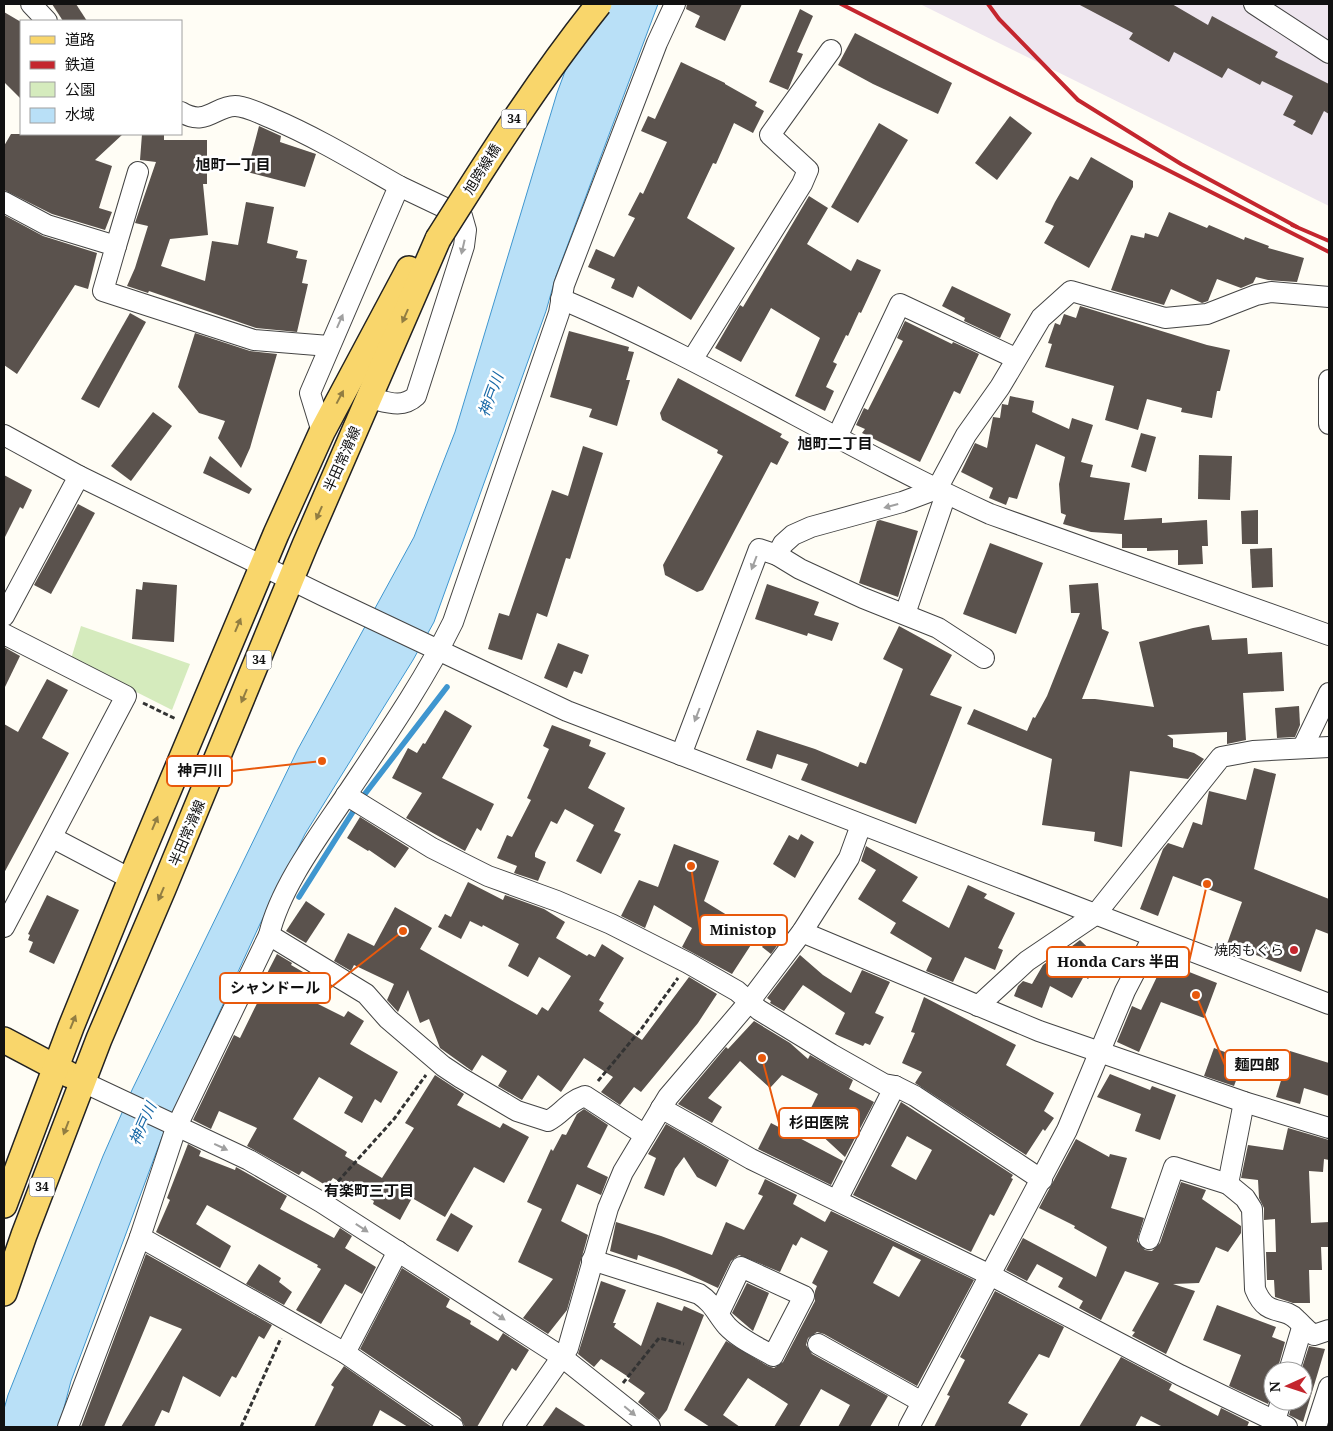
<svg xmlns="http://www.w3.org/2000/svg" width="1333" height="1431" viewBox="0 0 1333 1431" font-family="'Noto Serif','Noto Sans JP',serif">
<style>
.industrial{fill:#eee6ef}
.green{fill:#d5ebbd}
.water{fill:#b9e0f7;stroke:#3f96cf}
.lines{fill:none;stroke-linecap:round;stroke-linejoin:round}
.stream{stroke:#3f96cf;stroke-width:5.5}
.building{fill:#5a524d;fill-rule:evenodd}
.minor-casing{stroke:#444;stroke-width:22}
.major-casing{stroke:#222;stroke-width:28}
.path{stroke:#333;stroke-width:3;stroke-dasharray:5 2.5;stroke-linecap:butt}
.minor{stroke:#fff;stroke-width:20}
.major{stroke:#f9d66b;stroke-width:25}
.rail{stroke:#c4262e;stroke-width:4}
.major-bridge-casing{stroke:#222;stroke-width:28;stroke-linecap:butt}
.major-bridge{stroke:#f9d66b;stroke-width:25}
.oneway{fill:#a0a0a0}
.oneway2{fill:#917d42}
.poi-dot{fill:#c4262e;stroke:#fff;stroke-width:2}
.labels{text-anchor:middle;stroke-width:5;stroke-linejoin:round;paint-order:stroke}
.shield{fill:#fff;stroke:#585858;stroke-width:1}
.shield-label{font-size:12px;font-weight:bold;fill:#111}
.street-label{font-size:14px;fill:#111;stroke:#fff}
.poi-label{font-size:14px;fill:#111;stroke:#fff;text-anchor:end}
.neighbourhood-label{font-size:15px;font-weight:bold;fill:#111;stroke:#fff}
.water-label{font-size:15px;font-style:italic;fill:#1768a6;stroke:#fff}
.leader{fill:none;stroke:#e8590c;stroke-width:2}
.callout-dot{fill:#e8590c;stroke:#fff;stroke-width:2}
.callout{fill:#fff;stroke:#e8590c;stroke-width:2}
.callout-label{font-size:15px;text-anchor:middle;font-weight:bold;fill:#111}
</style>
<rect width="100%" height="100%" fill="#fffdf5"/>
<polygon class="industrial" points="920,4 1329,4 1329,206"/>
<polygon class="green" points="81,626 190,664 172,710 71,659"/>
<polygon class="water" points="590,4 658,4 556,276 546,311 434,622 413,660 305,834 260,924 162,1137 71,1381 59,1427 4,1427 4,1409 8,1395 103,1156 132,1090 298,749 414,537 455,432 557,93"/>
<g class="lines">
<polyline class="stream" points="299,897 361,799 447,687"/>
</g>
<g class="building">
<polygon points="52,4 76,4 87,21 63,21"/>
<polygon points="687,4 742,4 725,41 695,27 700,16 686,9"/>
<polygon points="1078,4 1172,4 1208,25 1212,16 1278,52 1275,57 1329,84 1329,114 1324,111 1312,135 1293,125 1296,121 1283,115 1293,96 1262,81 1260,85 1228,68 1222,78 1174,52 1169,62 1129,39 1133,33"/>
<polygon points="800,9 813,16 797,52 803,54 788,90 769,82"/>
<polygon points="4,12 21,22 21,99 4,82"/>
<polygon points="855,33 952,83 938,114 873,84 838,65"/>
<polygon points="681,62 725,83 725,84 757,102 755,106 764,111 753,133 734,123 716,164 713,163 687,218 735,248 691,320 638,286 633,298 611,288 615,279 588,267 596,249 614,257 635,218 628,215 640,192 643,194 667,142 641,131 648,116 655,119"/>
<polygon points="1010,116 1032,133 997,180 975,163"/>
<polygon points="879,123 908,140 858,223 831,207"/>
<polygon points="259,126 281,136 280,142 316,154 305,187 247,172"/>
<polygon points="11,134 123,134 95,160 112,166 99,208 112,212 105,230 52,214 4,190 4,146"/>
<polygon points="142,134 164,134 164,140 207,140 207,184 203,184 208,235 170,239 161,266 205,281 212,241 238,245 246,202 274,207 267,243 298,251 296,258 307,260 302,283 308,284 297,332 256,328 149,291 148,293 127,286 135,268 148,226 135,223 156,162 140,160"/>
<polygon points="1091,157 1133,181 1133,187 1089,268 1044,243 1054,226 1045,222 1055,202 1070,176 1078,180"/>
<polygon points="809,196 828,208 807,244 851,271 857,259 881,270 861,313 859,312 848,336 846,335 833,362 837,364 826,387 834,391 825,411 795,396 820,338 771,308 741,362 715,348 740,305 743,307"/>
<polygon points="1169,212 1207,228 1209,225 1244,240 1245,237 1269,246 1268,248 1304,258 1297,282 1268,280 1256,277 1253,283 1241,288 1217,279 1208,301 1202,303 1171,289 1164,305 1111,290 1131,235 1144,238 1145,233 1158,237"/>
<polygon points="4,215 43,236 97,253 88,289 75,285 17,374 4,365"/>
<polygon points="952,286 1011,314 1000,338 964,321 965,318 942,306"/>
<polygon points="1080,306 1207,345 1230,350 1220,391 1217,391 1212,418 1181,412 1182,408 1147,399 1138,430 1105,420 1114,386 1045,367 1052,344 1048,343 1055,323 1060,325 1064,314 1076,318"/>
<polygon points="130,313 146,322 99,408 81,399"/>
<polygon points="905,321 952,344 953,342 979,354 960,394 954,391 920,462 862,433 865,429 856,425 864,408 868,410 903,341 897,338"/>
<polygon points="569,331 629,347 628,351 634,352 626,380 630,380 617,426 589,417 592,409 550,397"/>
<polygon points="195,333 250,351 277,354 250,448 241,468 218,438 225,421 199,413 178,387"/>
<polygon points="678,378 782,434 780,437 789,442 777,465 771,462 703,590 697,592 665,575 663,565 723,456 717,453 718,450 662,420 660,413"/>
<polygon points="1010,396 1034,401 1032,412 1069,429 1072,418 1093,425 1081,462 1093,465 1090,477 1130,483 1124,520 1162,518 1162,523 1207,520 1208,546 1202,546 1203,564 1178,565 1178,550 1147,551 1147,548 1122,548 1122,534 1091,532 1063,524 1066,515 1061,513 1059,484 1065,457 1036,444 1017,499 1009,497 1006,505 989,498 993,488 961,472 975,443 987,448 993,417 1000,418 1002,404 1008,405"/>
<polygon points="153,412 172,426 131,481 111,466"/>
<polygon points="1141,433 1156,437 1146,472 1131,467"/>
<polygon points="583,446 603,453 570,559 566,558 547,617 537,613 522,660 488,649 499,613 509,616 552,490 568,496"/>
<polygon points="1199,455 1232,456 1230,500 1198,499"/>
<polygon points="210,456 252,489 249,494 203,473"/>
<polygon points="4,475 32,490 23,509 20,507 4,539"/>
<polygon points="78,504 95,513 51,594 34,585"/>
<polygon points="1258,510 1258,544 1242,544 1241,511"/>
<polygon points="880,520 918,531 898,597 859,583 877,521"/>
<polygon points="990,543 1043,563 1016,634 963,614"/>
<polygon points="1272,548 1273,587 1252,588 1250,549"/>
<polygon points="143,582 177,585 174,642 132,639 136,589 142,590"/>
<polygon points="1098,583 1102,629 1109,632 1082,699 1095,699 1154,707 1139,642 1193,628 1209,625 1212,640 1247,638 1248,654 1282,652 1284,691 1243,693 1246,740 1227,744 1227,732 1167,735 1173,739 1173,747 1194,753 1204,759 1188,779 1130,771 1122,847 1094,841 1095,832 1042,825 1052,759 967,724 974,709 1027,731 1033,717 1035,718 1047,696 1080,613 1071,613 1069,585"/>
<polygon points="767,584 819,602 814,615 839,623 832,641 808,633 807,636 755,619"/>
<polygon points="899,626 952,655 930,695 962,707 916,824 801,780 808,764 777,754 772,769 746,760 757,730 815,749 858,767 860,762 866,764 903,669 883,659"/>
<polygon points="558,643 589,655 582,674 574,671 567,688 544,678"/>
<polygon points="4,647 20,656 4,689"/>
<polygon points="47,679 68,690 42,738 69,753 4,873 4,724 18,732"/>
<polygon points="1299,706 1300,725 1295,737 1277,738 1275,708"/>
<polygon points="445,710 472,726 442,778 494,804 481,831 477,828 465,851 406,818 422,793 392,778 408,748 417,753 423,743 425,744"/>
<polygon points="552,725 591,740 589,746 606,753 588,788 625,808 614,831 621,834 601,874 576,861 594,825 565,809 557,824 551,821 535,853 535,857 546,862 538,881 514,873 517,866 497,858 507,835 512,837 531,800 527,798 549,749 543,746"/>
<polygon points="1254,768 1276,774 1254,869 1329,899 1329,934 1316,929 1301,972 1227,944 1242,902 1173,876 1158,916 1140,909 1163,849 1168,843 1183,848 1193,822 1202,825 1209,791 1246,800"/>
<polygon points="360,817 409,848 395,868 369,850 368,851 347,838"/>
<polygon points="801,834 814,842 795,878 773,864 789,835 798,840"/>
<polygon points="674,844 719,861 704,901 758,934 732,974 682,947 692,928 654,905 645,928 621,916 639,880 658,887"/>
<polygon points="866,846 918,877 902,901 949,928 968,885 987,894 984,898 1015,913 998,948 1003,950 995,970 965,957 953,982 926,971 932,958 890,933 896,923 858,899 876,870 861,861"/>
<polygon points="468,882 503,900 505,895 544,909 565,922 556,938 587,956 589,954 595,957 602,944 624,958 599,1000 604,1003 599,1011 642,1040 689,977 717,994 698,1023 641,1092 634,1087 620,1105 601,1092 613,1077 584,1058 561,1092 538,1075 522,1100 498,1086 507,1071 482,1055 472,1071 440,1048 429,1019 420,1023 408,990 398,1012 387,1000 394,984 354,965 351,971 334,961 348,933 374,946 395,907 432,928 420,949 537,1015 542,1007 548,1011 571,976 539,957 528,977 508,966 519,944 483,925 482,927 470,921 461,939 438,927 445,914 451,917"/>
<polygon points="47,895 79,910 54,964 29,952 33,942 28,940 30,935 28,934"/>
<polygon points="306,901 325,914 306,943 286,931"/>
<polygon points="773,932 782,939 771,954 762,947"/>
<polygon points="1080,940 1103,962 1088,979 1084,976 1072,998 1050,986 1042,1008 1014,996 1018,986 1023,981 1032,984 1043,965 1047,962 1050,963"/>
<polygon points="277,954 292,963 291,965 322,983 312,1001 344,1017 348,1011 364,1021 350,1044 398,1072 381,1103 375,1099 362,1123 344,1113 353,1097 319,1077 293,1119 347,1152 345,1156 382,1178 414,1128 405,1123 435,1075 464,1094 457,1105 500,1128 503,1123 529,1137 504,1183 474,1167 445,1217 412,1198 400,1220 373,1204 374,1201 333,1178 327,1186 302,1171 299,1175 247,1146 257,1128 219,1111 211,1129 193,1120 234,1035 240,1038 265,987 261,985"/>
<polygon points="800,955 823,975 851,993 862,970 890,982 875,1013 884,1017 870,1045 865,1043 863,1046 835,1034 845,1013 803,985 784,1011 770,1003 771,1001 767,998"/>
<polygon points="1164,962 1217,983 1204,1018 1161,1002 1139,1052 1117,1042 1132,1006 1141,1010"/>
<polygon points="924,997 1016,1045 1006,1065 1054,1093 1044,1111 1054,1118 1045,1131 1043,1129 1026,1155 915,1083 922,1072 902,1063 915,1033 911,1032"/>
<polygon points="754,1021 790,1043 808,1059 810,1055 853,1080 849,1089 874,1102 845,1157 805,1120 818,1094 782,1075 770,1088 740,1061 708,1098 722,1107 712,1123 678,1104 726,1047 728,1049"/>
<polygon points="1214,1048 1244,1059 1234,1086 1204,1076"/>
<polygon points="1290,1051 1329,1063 1329,1096 1304,1088 1300,1104 1276,1097"/>
<polygon points="1110,1074 1150,1090 1152,1086 1176,1095 1160,1140 1135,1131 1141,1114 1097,1097"/>
<path d="M901 1102 1013 1175 1011 1178 1013 1179 994 1216 990 1214 971 1252 853 1195ZM907 1136 932 1150 916 1180 891 1166Z"/>
<polygon points="584,1109 608,1125 587,1167 608,1177 601,1195 577,1184 561,1221 588,1235 567,1310 548,1334 523,1318 553,1279 518,1262 542,1209 527,1202 551,1149 553,1151 562,1134 566,1135 577,1114"/>
<polygon points="771,1123 843,1161 831,1185 758,1149"/>
<polygon points="666,1124 729,1160 716,1187 697,1177 684,1157 675,1169 664,1196 644,1188 656,1158 648,1154"/>
<polygon points="1288,1128 1329,1140 1329,1160 1324,1159 1323,1172 1309,1171 1311,1223 1329,1222 1329,1247 1321,1247 1322,1270 1309,1270 1310,1303 1293,1303 1275,1297 1274,1280 1267,1280 1266,1252 1276,1252 1275,1219 1264,1220 1264,1208 1259,1198 1258,1180 1241,1178 1248,1145 1283,1150"/>
<polygon points="1076,1139 1109,1157 1110,1154 1127,1158 1111,1208 1144,1218 1137,1241 1145,1250 1152,1251 1160,1243 1181,1182 1206,1190 1202,1199 1241,1226 1241,1233 1228,1252 1216,1247 1199,1283 1173,1284 1195,1291 1166,1354 1132,1336 1135,1332 1132,1331 1159,1283 1125,1271 1101,1320 1079,1308 1083,1301 1058,1287 1063,1278 1037,1264 1027,1281 1006,1270 1023,1238 1096,1277 1107,1247 1074,1228 1075,1226 1039,1208"/>
<polygon points="188,1144 201,1151 199,1156 235,1170 236,1167 287,1196 280,1209 334,1238 340,1228 352,1236 345,1248 376,1267 362,1294 345,1284 321,1324 296,1310 321,1269 317,1267 318,1265 207,1205 196,1224 231,1246 220,1268 156,1232 170,1200 167,1198"/>
<path d="M765 1179 797 1195 793 1204 825 1222 831 1211 974 1280 917 1386 824 1334 817 1332 808 1338 806 1345 812 1354 888 1396 870 1427H838L850 1405 821 1389 799 1427H774L788 1404 748 1378 723 1415 740 1427H710L684 1410 726 1341 768 1366 774 1368 783 1362 815 1301V1291L817 1286 812 1283 828 1251 801 1237 796 1246 793 1244 780 1272 739 1255 731 1261 718 1288 677 1269 638 1255 637 1260 610 1251 616 1222 661 1236 712 1255 726 1222 744 1230 763 1196 758 1194ZM893 1246 921 1260 899 1297 873 1283Z"/>
<polygon points="451,1213 473,1226 458,1252 436,1240"/>
<polygon points="146,1254 272,1325 264,1339 259,1336 236,1378 232,1376 220,1397 183,1376 169,1413 162,1410 154,1427 121,1427 182,1329 150,1316 104,1427 81,1427"/>
<polygon points="259,1264 281,1278 279,1282 292,1292 284,1305 246,1284"/>
<polygon points="402,1268 450,1299 446,1307 471,1321 470,1324 498,1341 503,1333 529,1350 516,1371 512,1368 477,1427 465,1427 460,1417 360,1349"/>
<polygon points="601,1281 626,1290 613,1323 616,1323 614,1327 641,1346 657,1302 682,1311 684,1306 704,1315 667,1410 659,1420 638,1402 645,1393 628,1381 630,1378 601,1359 594,1367 578,1354"/>
<polygon points="747,1283 769,1293 753,1331 732,1313"/>
<polygon points="995,1291 1064,1327 1049,1358 1039,1354 1008,1403 1028,1414 1020,1427 934,1427 950,1396 947,1395 965,1360 960,1357"/>
<polygon points="1217,1305 1276,1327 1272,1337 1285,1342 1277,1371 1273,1371 1273,1392 1268,1404 1229,1386 1241,1355 1203,1340"/>
<polygon points="1309,1346 1325,1349 1303,1422 1289,1415 1293,1401 1303,1401 1301,1371"/>
<polygon points="1121,1357 1172,1384 1169,1390 1218,1416 1221,1408 1249,1422 1247,1427 1163,1427 1141,1416 1135,1427 1079,1427"/>
<polygon points="344,1366 432,1427 408,1427 380,1410 372,1427 314,1427 334,1387 331,1385"/>
<polygon points="556,1407 587,1427 542,1427"/>
</g>
<g class="lines">
<g class="minor-casing">
<g id="minor">
<polyline points="31,4 47,21"/>
<polyline points="1254,4 1329,53"/>
<path d="M181 112C206 127 215 106 235 106 246 106 261 114 271 118 316 137 357 162 399 186"/>
<polyline points="4,202 47,225 116,246 103,291 254,340 329,346"/>
<polyline points="116,246 138,172"/>
<path d="M561 299C709 361 845 448 990 514L1329 635"/>
<polyline points="692,360 802,184 808,170 770,135 831,50"/>
<polyline points="1329,380 1329,424"/>
<path d="M322 432 310 393 399 186 462 216 466 230 464 246 416 396C402 409 387 402 369 398"/>
<polyline points="4,435 79,476 324,596 567,711 1329,1004"/>
<polyline points="837,437 900,304 1015,358"/>
<polyline points="777,555 800,569 863,598 938,628 984,658"/>
<polyline points="905,614 946,494"/>
<polyline points="4,616 79,476"/>
<polyline points="4,634 126,696 4,927"/>
<polyline points="1303,747 1329,693"/>
<polyline points="681,755 759,549 777,555 783,544 793,535 811,527 902,502 937,489 966,435 1000,387 1041,318 1071,291 1165,318 1207,314 1256,295 1271,292 1329,297"/>
<polyline points="346,795 432,848 488,876 557,901 611,924 688,963 737,991 759,1010 831,1054 884,1084 895,1086 915,1096 1042,1180"/>
<polyline points="53,838 131,879"/>
<polyline points="802,932 1039,1031 1244,1102 1329,1128"/>
<path d="M269 935 366 994 388 1019 443 1066 461 1078 517 1111 548 1121C563 1113 567 1102 585 1096L645 1135"/>
<polyline points="978,1006 1027,961 1095,915 1221,757 1253,751 1329,747"/>
<polyline points="83,1082 249,1160 321,1202 562,1357 650,1427"/>
<path d="M1244 1102 1228 1184 1245 1198 1252 1209 1255 1289C1267 1319 1283 1305 1296 1319 1303 1325 1305 1330 1314 1335L1329 1330"/>
<polyline points="661,1108 751,1159 990,1275 1180,1375 1287,1427"/>
<polyline points="837,1200 895,1086"/>
<polyline points="140,1237 345,1353 453,1427"/>
<polyline points="1149,1239 1174,1167 1228,1184"/>
<path d="M592 1260 699 1294C714 1304 716 1313 727 1326 739 1339 758 1347 773 1356L804 1296 741 1267 719 1313"/>
<polyline points="818,1344 922,1402"/>
<polyline points="345,1353 398,1251"/>
<polyline points="1289,1371 1302,1328"/>
<polyline points="1275,1421 1281,1401"/>
<path d="M68 1427 140 1237 176 1128 269 935C280 888 318 837 345 797 383 740 423 683 453 622L559 313 564 285 657 43 675 4"/>
<polyline points="513,1427 568,1348 608,1208 623,1172 668,1097 749,1002 802,932 849,858 861,825"/>
<polyline points="909,1427 1067,1130 1125,991 1153,937"/>
<polyline points="1316,1427 1329,1387"/>
</g>
</g>
<g class="major-casing">
<g id="major">
<polyline points="4,1040 70,1075"/>
<polyline points="4,1205 71,1027 131,879 276,534 322,432 409,269"/>
<polyline points="4,1293 24,1235 99,1039 163,889 305,545 438,239"/>
</g>
</g>
<g class="path">
<polyline points="143,703 176,719"/>
<polyline points="598,1081 642,1028 678,978"/>
<polyline points="333,1187 394,1119 426,1075"/>
<polyline points="623,1383 659,1338 684,1344"/>
<polyline points="241,1427 281,1338"/>
</g>
<use href="#minor" class="minor"/>
<use href="#major" class="major"/>
<g class="rail">
<polyline points="841,4 1329,252"/>
<polyline points="988,4 999,19 1078,100 1181,164 1297,227"/>
<polyline points="1292,225 1329,241"/>
</g>
<g class="major-bridge-casing">
<path id="major-bridge" d="M438 239C489 158 539 79 599 4"/>
</g>
<use href="#major-bridge" class="major-bridge"/>
</g>
<defs><path id="oneway-solid" d="M-6-.8H1V-3.2L6.5 0L1 3.2V.8H-6Z" transform="scale(1.25)"/></defs>
<g class="oneway">
<use href="#oneway-solid" transform="translate(463 247) rotate(103)"/>
<use href="#oneway-solid" transform="translate(340 321) rotate(-66)"/>
<use href="#oneway-solid" transform="translate(891 506) rotate(165)"/>
<use href="#oneway-solid" transform="translate(754 563) rotate(111)"/>
<use href="#oneway-solid" transform="translate(697 715) rotate(111)"/>
<use href="#oneway-solid" transform="translate(221 1147) rotate(25)"/>
<use href="#oneway-solid" transform="translate(362 1228) rotate(33)"/>
<use href="#oneway-solid" transform="translate(499 1316) rotate(33)"/>
<use href="#oneway-solid" transform="translate(630 1411) rotate(40)"/>
</g>
<g class="oneway2">
<use href="#oneway-solid" transform="translate(405 316) rotate(114)"/>
<use href="#oneway-solid" transform="translate(340 397) rotate(-62)"/>
<use href="#oneway-solid" transform="translate(319 513) rotate(114)"/>
<use href="#oneway-solid" transform="translate(238 625) rotate(-67)"/>
<use href="#oneway-solid" transform="translate(244 696) rotate(113)"/>
<use href="#oneway-solid" transform="translate(155 823) rotate(-67)"/>
<use href="#oneway-solid" transform="translate(161 894) rotate(113)"/>
<use href="#oneway-solid" transform="translate(73 1022) rotate(-68)"/>
<use href="#oneway-solid" transform="translate(66 1128) rotate(111)"/>
</g>
<circle class="poi-dot" cx="1294" cy="950" r="5"/>
<g class="labels">
<g class="shield">
<rect x="501.5" y="109.5" width="25" height="19" rx="4"/>
<rect x="246.5" y="650.5" width="25" height="19" rx="4"/>
<rect x="29.5" y="1177.5" width="25" height="19" rx="4"/>
</g>
<g class="shield-label">
<text x="514" y="123">34</text>
<text x="259" y="664">34</text>
<text x="42" y="1191">34</text>
</g>
<g class="street-label">
<text transform="translate(482 169) rotate(-58)" y="5">旭跨線橋</text>
<text transform="translate(342 459) rotate(-66)" y="5">半田常滑線</text>
<text transform="translate(187 833) rotate(-67)" y="5">半田常滑線</text>
</g>
<g class="poi-label">
<text x="1284" y="955">焼肉もぐら</text>
</g>
<g class="neighbourhood-label">
<text x="233" y="170">旭町一丁目</text>
<text x="835" y="449">旭町二丁目</text>
<text x="369" y="1196">有楽町三丁目</text>
</g>
<g class="water-label">
<text transform="translate(491 395) rotate(-70)" y="5">神戸川</text>
<text transform="translate(143 1124) rotate(-66)" y="5">神戸川</text>
</g>
</g>
<path class="leader" d="M322 761L232 771M691 866L700 930M1207 884L1189 962M403 931L330 988M1196 995L1225 1065M762 1058L779 1123"/>
<g class="callout-dot">
<circle cx="322" cy="761" r="5"/>
<circle cx="691" cy="866" r="5"/>
<circle cx="1207" cy="884" r="5"/>
<circle cx="403" cy="931" r="5"/>
<circle cx="1196" cy="995" r="5"/>
<circle cx="762" cy="1058" r="5"/>
</g>
<g class="callout">
<rect x="167" y="756" width="65" height="30" rx="5"/>
<rect x="700" y="915" width="87" height="30" rx="5"/>
<rect x="1047" y="947" width="142" height="30" rx="5"/>
<rect x="220" y="973" width="110" height="30" rx="5"/>
<rect x="1225" y="1050" width="65" height="30" rx="5"/>
<rect x="779" y="1108" width="80" height="30" rx="5"/>
</g>
<g class="callout-label">
<text x="200" y="776">神戸川</text>
<text x="743" y="935">Ministop</text>
<text x="1118" y="967">Honda Cars 半田</text>
<text x="275" y="993">シャンドール</text>
<text x="1257" y="1070">麺四郎</text>
<text x="819" y="1128">杉田医院</text>
</g>
<rect width="1333" height="1431" fill="none" stroke="#111111" stroke-width="10"/>
<rect x="20" y="20" width="162" height="115" fill="#ffffff" stroke="#a0a0a0"/>
<rect x="30" y="36" width="25" height="8" fill="#f9d66b" stroke="#a0a0a0"/>
<text x="65" y="45" font-size="15" fill="#111111">道路</text>
<rect x="30" y="61" width="25" height="8" fill="#c4262e" stroke="#a0a0a0"/>
<text x="65" y="70" font-size="15" fill="#111111">鉄道</text>
<rect x="30" y="82" width="25" height="15" fill="#d5ebbd" stroke="#a0a0a0"/>
<text x="65" y="95" font-size="15" fill="#111111">公園</text>
<rect x="30" y="108" width="25" height="15" fill="#b9e0f7" stroke="#a0a0a0"/>
<text x="65" y="120" font-size="15" fill="#111111">水域</text>
<g transform="translate(1288 1386) rotate(267)"><circle r="24" fill="#ffffff" stroke="#a0a0a0"/>
<path d="M0-4L9 19L0 12L-9 19Z" fill="#c4262e"/>
<text y="-8" font-size="14" font-weight="bold" text-anchor="middle" fill="#111111">N</text>
</g>
</svg>
